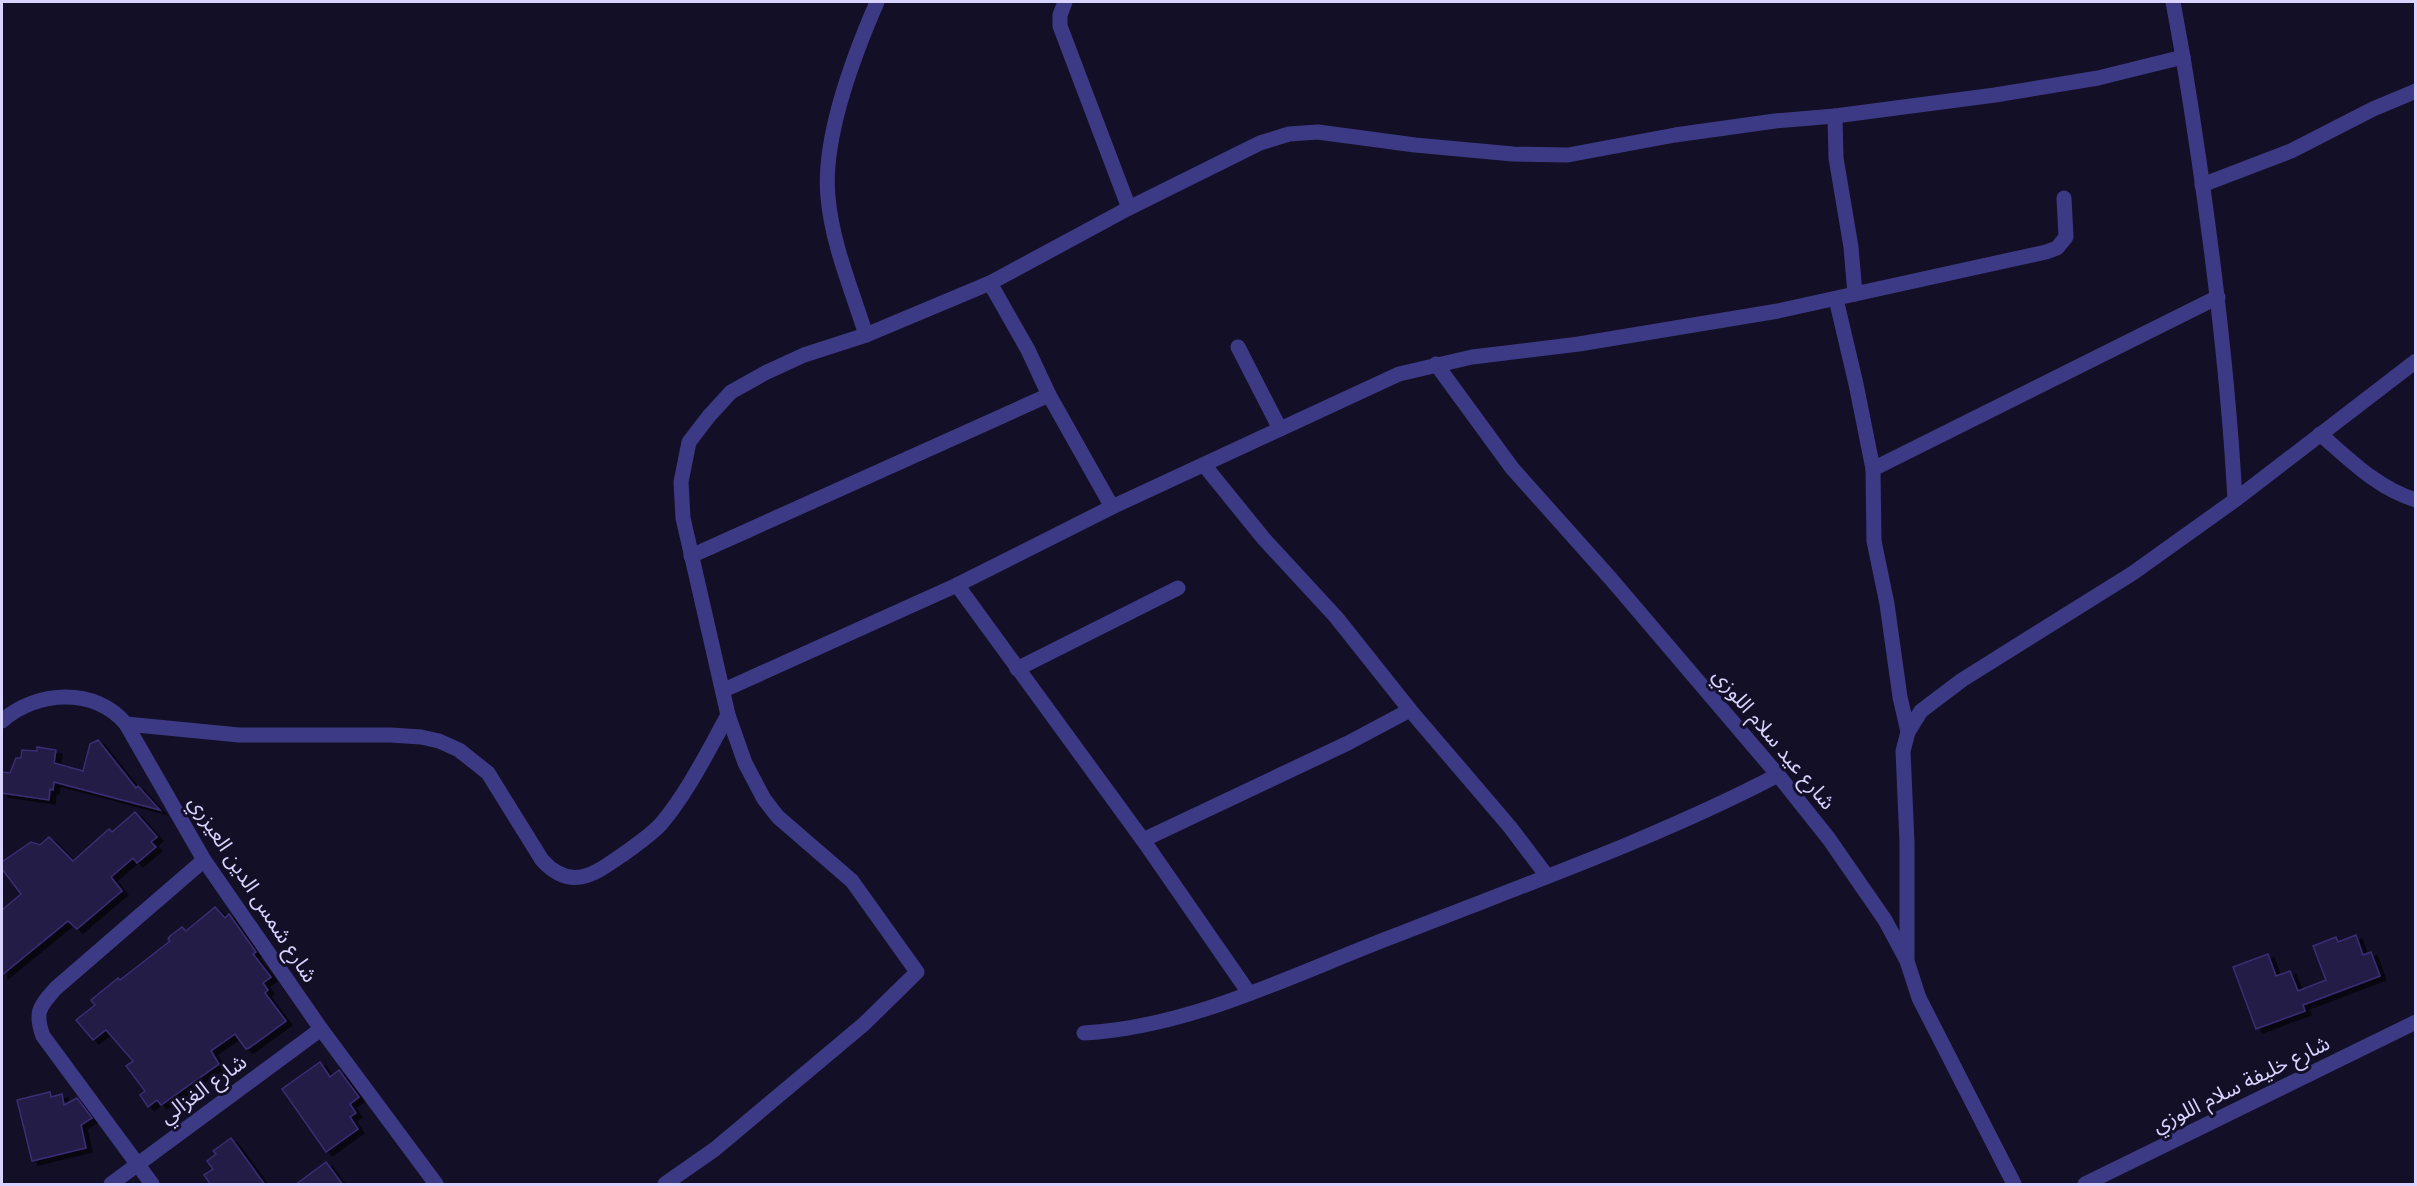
<svg xmlns="http://www.w3.org/2000/svg" width="2417" height="1186" viewBox="0 0 2417 1186" font-family="'DM Sans','Noto Sans Arabic',sans-serif">
<style>
.building{fill:#241b47;stroke:#3b2d73;stroke-width:1.5;filter:url(#shadow)}
.lines{fill:none;stroke-linecap:round;stroke-linejoin:round}
.minor{stroke:#3d3a85;stroke-width:15}
.tertiary{stroke:#3d3a85;stroke-width:15}
.labels{text-anchor:middle;stroke-width:6;stroke-linejoin:round;paint-order:stroke}
.street-label{font-size:21px;fill:#d9d4ff;stroke:#130f26}
</style>
<defs>
<filter id="shadow"><feDropShadow dx="6" dy="4" stdDeviation="0" flood-color="#0009"/></filter>
</defs>
<rect width="100%" height="100%" fill="#130f26"/>
<g class="building">
<polygon points="98,740 136,788 138,786 160,810 54,782 53,790 50,789 49,800 2,793 2,772 10,773 16,758 21,758 22,750 37,751 37,747 56,750 54,763 83,771 90,744"/>
<polygon points="135,812 157,837 151,842 156,847 137,863 133,858 111,877 122,891 77,929 68,921 2,975 2,910 21,894 2,869 2,862 31,842 40,845 49,837 73,861 109,829 112,832"/>
<polygon points="215,907 225,918 229,914 256,952 253,954 271,977 263,983 268,990 265,993 286,1021 249,1048 246,1049 235,1034 211,1051 219,1064 161,1105 157,1100 148,1107 140,1095 145,1091 126,1066 133,1061 106,1030 93,1040 76,1020 95,1005 91,1000 118,978 120,980 170,941 168,939 170,936 182,927 186,931"/>
<polygon points="2356,935 2363,955 2371,952 2380,976 2303,1005 2305,1011 2256,1029 2233,967 2268,954 2276,976 2290,971 2298,991 2326,980 2313,946 2336,937 2338,942"/>
<polygon points="320,1062 330,1077 339,1070 359,1097 350,1104 356,1113 350,1117 358,1129 326,1152 282,1089"/>
<polygon points="50,1092 51,1097 62,1094 64,1105 77,1098 92,1118 81,1125 86,1148 32,1161 17,1100"/>
<polygon points="231,1138 265,1185 211,1185 204,1175 213,1169 207,1161 216,1154 213,1151"/>
<polygon points="326,1162 343,1185 295,1185"/>
</g>
<g class="lines">
<g class="minor">
<polyline points="1065,2 1060,15 1060,26 1129,208"/>
<polyline points="2173,2 2183,57"/>
<polyline points="2202,185 2291,151 2373,109 2416,91"/>
<polyline points="990,283 1028,350 1049,395 1112,507"/>
<path d="M1855 294 1851 247 1836 158 1835 116 1995 95 2098 78 2183 57C2207 204 2227 351 2235 500"/>
<polyline points="1836,299 1856,384 1873,469 1874,541 1887,604 1900,697 1908,732"/>
<path d="M866 335C852 290 832 244 828 197 822 138 854 55 877 2"/>
<polyline points="1238,347 1280,429"/>
<polyline points="1436,364 1512,468 1611,579 1778,775 1829,839 1885,920 1907,961 1919,998 2014,1184"/>
<path d="M2320 434C2349 459 2378 489 2416 500"/>
<polyline points="1204,465 1264,539 1336,617 1410,710 1510,827 1547,876"/>
<polyline points="1873,469 2218,297"/>
<polyline points="691,556 1049,395"/>
<polyline points="957,585 1143,840 1249,993"/>
<polyline points="1017,669 1178,588"/>
<polyline points="724,690 957,585 1112,507 1399,374 1472,357 1579,344 1778,311 2046,252 2057,248 2066,237 2064,198"/>
<path d="M2 721C36 690 96 687 126 724L204 860 321 1029 436 1184"/>
<path d="M126 724 239 735H391L421 737 439 741 459 750 488 773 542 860C572 893 596 873 625 853 637 844 651 835 661 824 688 792 708 751 728 715"/>
<polyline points="1143,840 1348,743 1410,710"/>
<polyline points="1907,958 1907,842 1903,751 1908,732 1921,711 1962,680 2133,573 2235,500 2416,361"/>
<path d="M1084 1033C1192 1027 1294 974 1394 936 1523 885 1655 839 1778 775"/>
<polyline points="111,1184 321,1029"/>
<path d="M152 1184 43 1036C34 1012 40 1006 56 988L204 860"/>
<polyline points="665,1184 715,1149 864,1024 917,972 852,881 778,817 764,799 745,763 728,715 683,518 681,482 689,442 709,416 731,392 765,373 804,355 866,335 990,283 1129,208 1260,143 1289,134 1318,132 1415,145 1513,154 1568,155 1675,135 1775,121 1835,116"/>
</g>
<polyline class="tertiary" points="2085,1184 2416,1022"/>
</g>
<g class="labels">
<g class="street-label">
<text transform="translate(1774 739) rotate(50)" y="7">شارع عيد سلام اللوزي</text>
<text transform="translate(253 889) rotate(57)" y="7">شارع شمس الدين العيزري</text>
<text transform="translate(2241 1084) rotate(-26)" y="7">شارع خليفة سلام اللوزي</text>
<text transform="translate(203 1089) rotate(-36)" y="7">شارع الغزالي</text>
</g>
</g>
<rect width="2417" height="1186" fill="none" stroke="#d9d4ff" stroke-width="6"/>
</svg>
